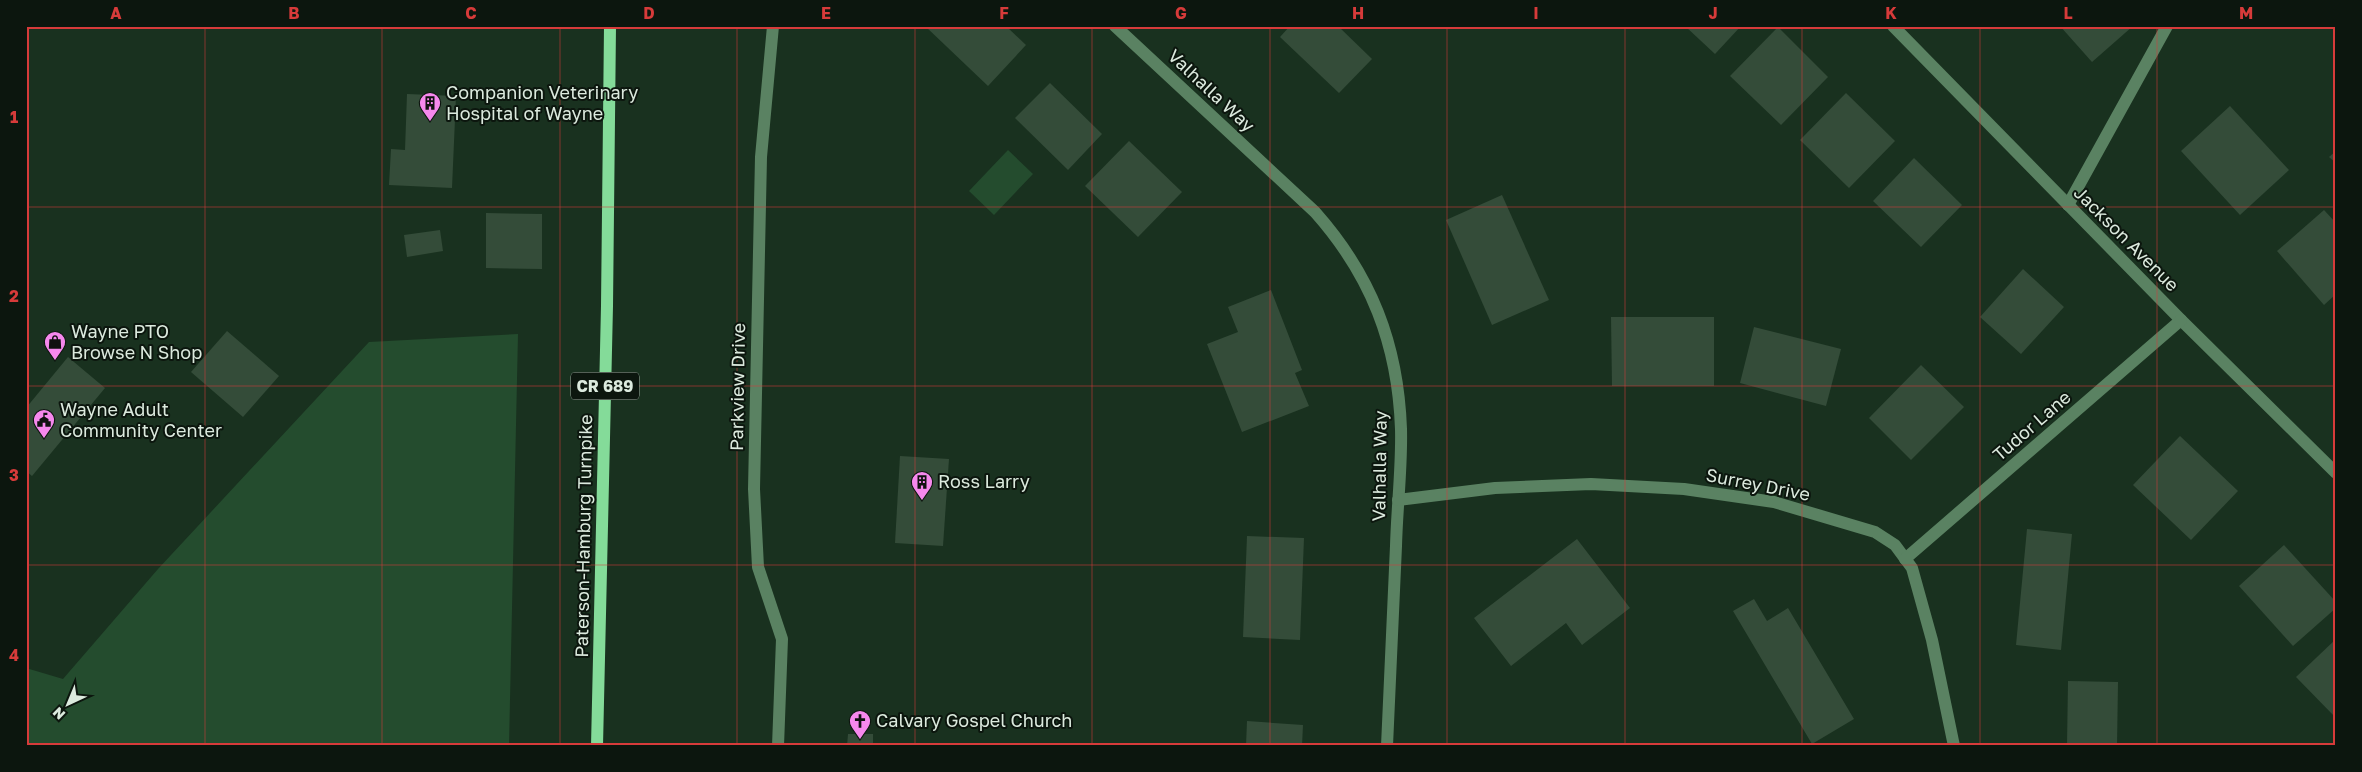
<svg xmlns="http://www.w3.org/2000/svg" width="2362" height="772" viewBox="0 0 2362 772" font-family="'Golos Text',sans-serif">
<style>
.green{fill:#244c2e}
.building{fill:#344c39}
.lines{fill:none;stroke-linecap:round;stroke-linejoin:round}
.minor{stroke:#5a8262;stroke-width:12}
.major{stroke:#84db99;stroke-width:12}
.grid{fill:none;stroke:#d73b3a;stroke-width:1;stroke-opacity:0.55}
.labels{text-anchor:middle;stroke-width:4;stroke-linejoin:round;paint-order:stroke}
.shield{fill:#0c160e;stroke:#9eaaa0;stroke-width:1}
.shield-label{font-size:16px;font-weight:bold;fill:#dceade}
.street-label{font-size:18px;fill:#dceade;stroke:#0c160e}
.poi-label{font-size:18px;fill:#dceade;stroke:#0c160e;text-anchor:start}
.neatline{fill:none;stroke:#d73b3a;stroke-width:2}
.grid-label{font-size:16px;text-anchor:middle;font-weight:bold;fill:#d73b3a}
</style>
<rect width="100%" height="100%" fill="#19311f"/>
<g class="green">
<polygon points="1008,150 1033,174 994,215 969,191"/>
<polygon points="518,334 509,746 26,746 26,668 63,679 158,569 369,342"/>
</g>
<g class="building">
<polygon points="925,26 1006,26 1026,45 988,86"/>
<polygon points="1290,26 1338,26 1372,59 1339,93 1280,37"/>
<polygon points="1685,26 1741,26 1715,54"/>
<polygon points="2060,26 2133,26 2092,62"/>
<polygon points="1778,27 1828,77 1781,125 1730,76"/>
<polygon points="1050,83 1102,134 1068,170 1015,118"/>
<polygon points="1846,93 1895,141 1849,188 1800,140"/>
<polygon points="407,94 456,96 452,188 389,185 391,149 405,150"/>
<polygon points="2230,106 2289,170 2240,215 2181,151"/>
<polygon points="1129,141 1182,192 1138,237 1085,186"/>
<polygon points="2336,151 2336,163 2329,157"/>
<polygon points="1914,158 1962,205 1921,247 1873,201"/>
<polygon points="1502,195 1549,300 1492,325 1446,220"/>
<polygon points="2324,210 2336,223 2336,294 2324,305 2277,251"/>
<polygon points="486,213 542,214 542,269 486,268"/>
<polygon points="440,230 443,251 407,257 404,235"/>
<polygon points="2023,269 2064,307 2021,354 1980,317"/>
<polygon points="1271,290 1302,370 1295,373 1309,406 1242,432 1207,344 1238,332 1228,307"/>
<polygon points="1611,317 1714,317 1714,386 1612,386"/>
<polygon points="1754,327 1841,349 1826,406 1740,383"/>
<polygon points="227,331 279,376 243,417 191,372"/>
<polygon points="68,357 105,388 32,476 26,471 26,408"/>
<polygon points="1921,365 1964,407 1911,460 1869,418"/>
<polygon points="2180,436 2238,491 2191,540 2133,485"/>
<polygon points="900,456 949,459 943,546 895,543"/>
<polygon points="2027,529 2072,534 2061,650 2016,645"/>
<polygon points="1247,536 1304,538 1300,640 1243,637"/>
<polygon points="1577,539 1630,608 1582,645 1566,623 1511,666 1474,618"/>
<polygon points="2284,545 2336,602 2336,608 2293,646 2239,586"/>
<polygon points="1754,599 1767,621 1788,608 1854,719 1812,744 1733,611"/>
<polygon points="2336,639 2336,718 2296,677"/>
<polygon points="2068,681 2118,682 2117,746 2067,746"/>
<polygon points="1247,721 1303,725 1302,746 1246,746"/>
<polygon points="848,734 873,734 873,746 847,746"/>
</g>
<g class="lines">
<g class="minor">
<polyline points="773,26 761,157 754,489 758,567 782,639 778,746"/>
<path d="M1115 26 1315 212C1371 275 1398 344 1401 429 1402 467 1397 507 1396 546 1393 612 1390 679 1387 746"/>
<polyline points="1893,26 2181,320 2336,473"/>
<polyline points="2068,205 2167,26"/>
<polyline points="1398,500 1495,488 1591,484 1684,489 1774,502 1875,532 1895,545 1912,568 1932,640 1954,746"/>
<polyline points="1905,559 2181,320"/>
</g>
<polyline class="major" points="597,746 607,306 610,26"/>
</g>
<path class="grid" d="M205 26V746M382 26V746M560 26V746M737 26V746M915 26V746M1092 26V746M1270 26V746M1447 26V746M1625 26V746M1802 26V746M1980 26V746M2157 26V746M26 207H2336M26 386H2336M26 565H2336"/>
<defs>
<g id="building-pin" transform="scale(1.125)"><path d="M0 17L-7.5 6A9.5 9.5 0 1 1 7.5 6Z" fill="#f688ed" stroke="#0c160e"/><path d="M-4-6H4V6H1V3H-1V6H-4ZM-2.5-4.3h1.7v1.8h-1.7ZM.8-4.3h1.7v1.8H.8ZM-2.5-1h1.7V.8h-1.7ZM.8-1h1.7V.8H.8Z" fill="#111"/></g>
<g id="shop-pin" transform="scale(1.125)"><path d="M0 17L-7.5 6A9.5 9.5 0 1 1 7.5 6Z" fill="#f688ed" stroke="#0c160e"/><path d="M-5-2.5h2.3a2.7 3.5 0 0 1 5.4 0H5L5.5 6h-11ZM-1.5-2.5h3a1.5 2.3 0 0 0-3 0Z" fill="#111"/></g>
<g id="civic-pin" transform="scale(1.125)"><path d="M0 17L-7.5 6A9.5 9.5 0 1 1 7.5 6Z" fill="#f688ed" stroke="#0c160e"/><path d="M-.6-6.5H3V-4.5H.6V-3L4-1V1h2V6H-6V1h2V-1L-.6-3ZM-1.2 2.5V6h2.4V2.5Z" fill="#111"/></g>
<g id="church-pin" transform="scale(1.125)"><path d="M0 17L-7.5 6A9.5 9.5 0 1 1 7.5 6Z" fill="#f688ed" stroke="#0c160e"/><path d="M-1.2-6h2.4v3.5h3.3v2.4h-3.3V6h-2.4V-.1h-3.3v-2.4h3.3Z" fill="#111"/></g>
</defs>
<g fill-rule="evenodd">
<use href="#building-pin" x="430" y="103"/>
<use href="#shop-pin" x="55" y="342"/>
<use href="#civic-pin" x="44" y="420"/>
<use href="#building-pin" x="922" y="482"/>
<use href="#church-pin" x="860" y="721"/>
</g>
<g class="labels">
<rect class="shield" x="571" y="372.5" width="68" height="27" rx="4"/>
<g class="shield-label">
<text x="605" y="392">CR 689</text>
</g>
<g class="street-label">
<text transform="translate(1211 91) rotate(43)" y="6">Valhalla Way</text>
<text transform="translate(2126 239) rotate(45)" y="6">Jackson Avenue</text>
<text transform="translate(738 387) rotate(-89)" y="6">Parkview Drive</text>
<text transform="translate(2032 426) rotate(-41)" y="6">Tudor Lane</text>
<text transform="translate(1380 466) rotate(-89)" y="6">Valhalla Way</text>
<text transform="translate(1758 485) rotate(11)" y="6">Surrey Drive</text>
<text transform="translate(584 536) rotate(-89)" y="6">Paterson-Hamburg Turnpike</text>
</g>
<g class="poi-label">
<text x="446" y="99">Companion Veterinary<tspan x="446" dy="21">Hospital of Wayne</tspan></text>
<text x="71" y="338">Wayne PTO<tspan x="71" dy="21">Browse N Shop</tspan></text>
<text x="60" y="416">Wayne Adult<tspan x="60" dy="21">Community Center</tspan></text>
<text x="938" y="488">Ross Larry</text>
<text x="876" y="727">Calvary Gospel Church</text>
</g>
</g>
<rect width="2362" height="772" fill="none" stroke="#0c160e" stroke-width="55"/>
<g transform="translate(68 704) rotate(224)" stroke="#0c160e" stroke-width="4" paint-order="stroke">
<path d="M0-4L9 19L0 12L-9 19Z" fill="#dceade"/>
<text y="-8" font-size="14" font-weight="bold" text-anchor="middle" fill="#dceade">N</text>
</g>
<rect x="28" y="28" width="2306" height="716" class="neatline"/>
<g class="grid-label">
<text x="116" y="19">A</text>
<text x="294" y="19">B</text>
<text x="471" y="19">C</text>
<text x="649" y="19">D</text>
<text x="826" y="19">E</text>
<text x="1004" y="19">F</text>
<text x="1181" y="19">G</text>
<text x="1358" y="19">H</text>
<text x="1536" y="19">I</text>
<text x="1713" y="19">J</text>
<text x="1891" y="19">K</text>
<text x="2068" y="19">L</text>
<text x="2246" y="19">M</text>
<text x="14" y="123">1</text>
<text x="14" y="302">2</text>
<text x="14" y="481">3</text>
<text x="14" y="661">4</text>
</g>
</svg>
